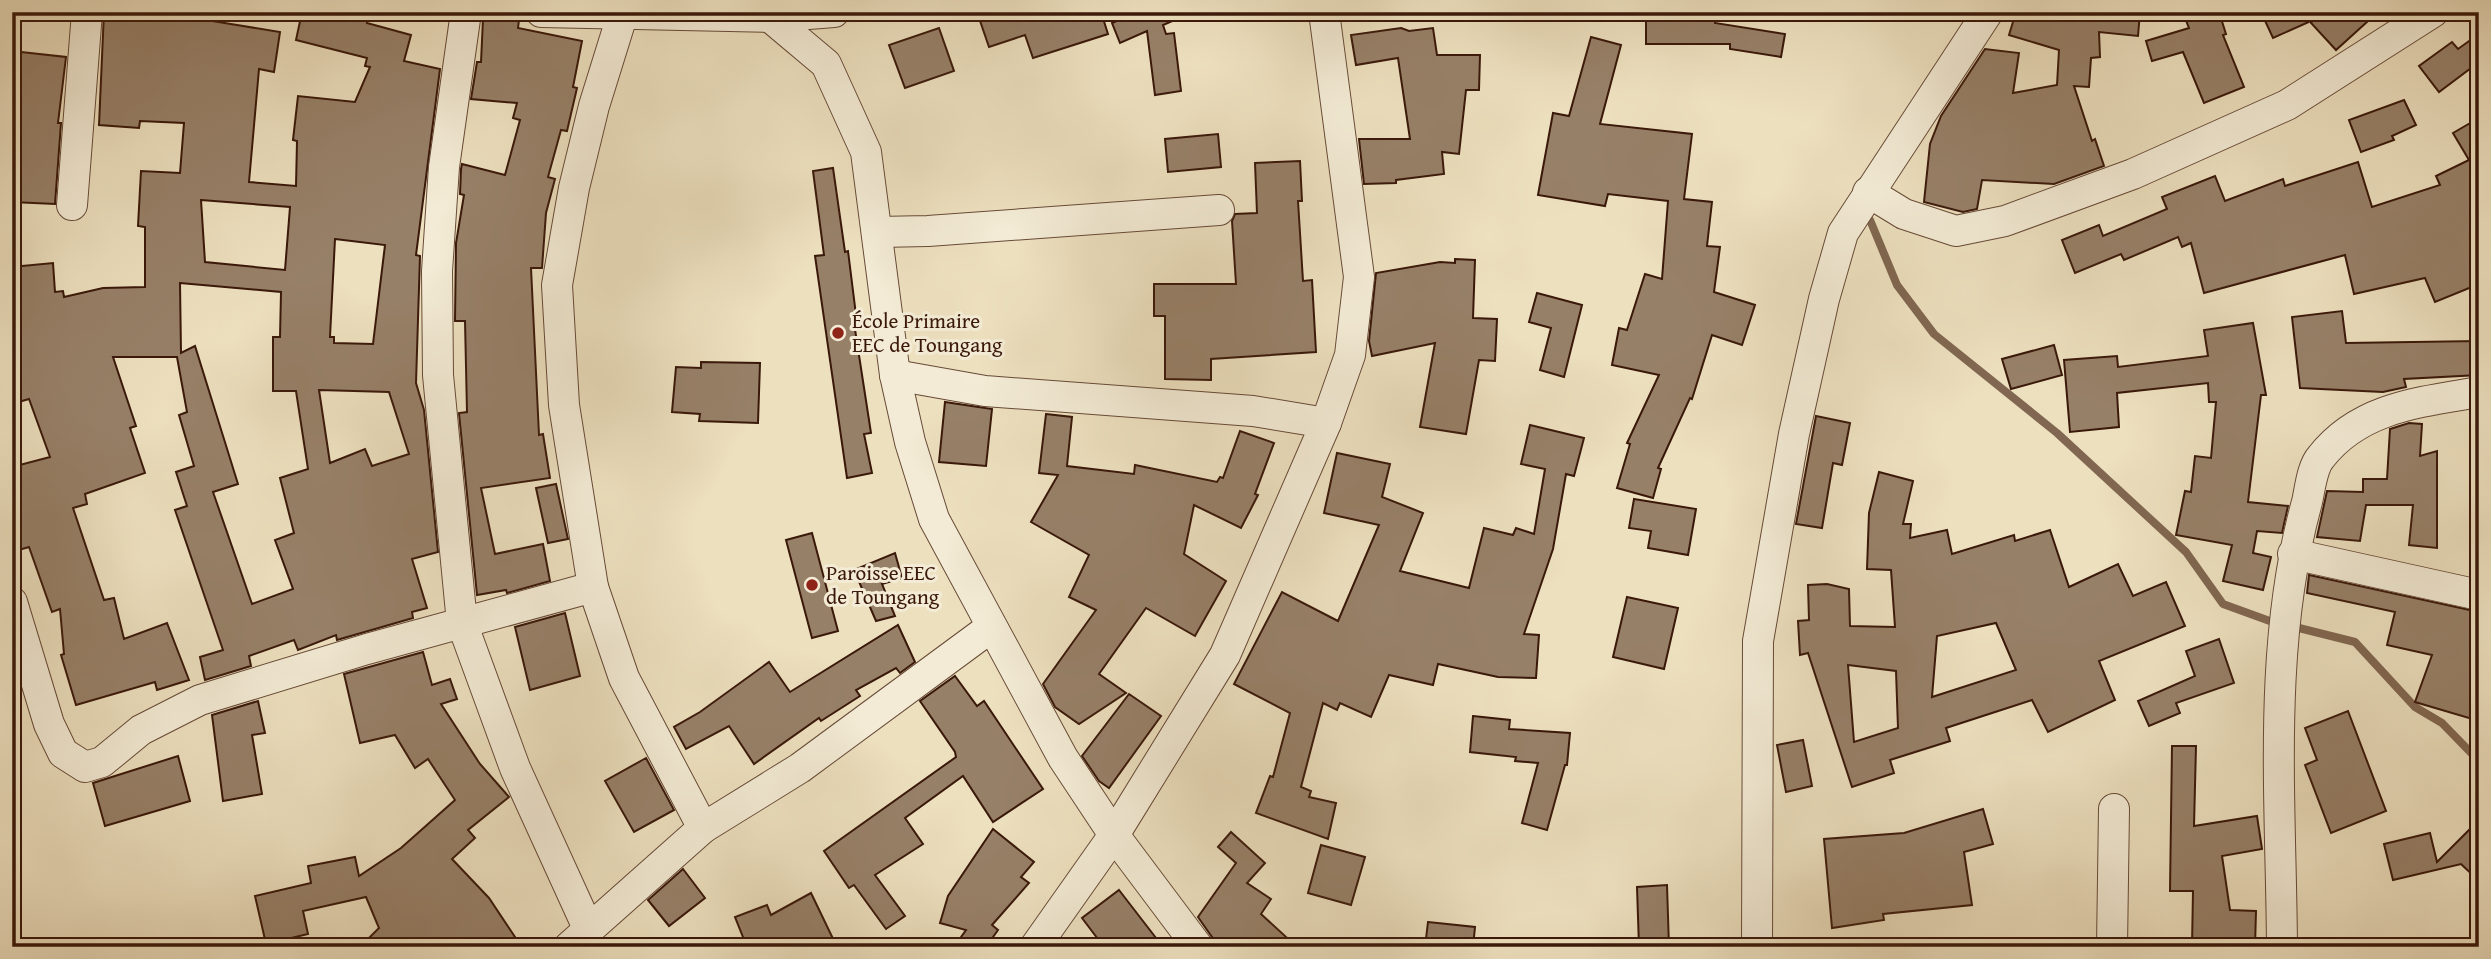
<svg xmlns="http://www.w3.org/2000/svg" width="2491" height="959" viewBox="0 0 2491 959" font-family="'Gentium Book Plus',serif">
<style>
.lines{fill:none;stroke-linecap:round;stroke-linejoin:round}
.stream{stroke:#816751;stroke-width:8}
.building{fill:#978068;stroke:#3a180a;stroke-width:2;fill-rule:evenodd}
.minor-casing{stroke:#674a37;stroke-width:32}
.minor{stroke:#f3ebd5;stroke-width:30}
.poi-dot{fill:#8f2418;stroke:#f3ebd5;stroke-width:2.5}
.labels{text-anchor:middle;stroke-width:6;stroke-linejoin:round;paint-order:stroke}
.poi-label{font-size:21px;fill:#3a180a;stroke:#f3ebd5;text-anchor:start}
</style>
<rect width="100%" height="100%" fill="#ede0bf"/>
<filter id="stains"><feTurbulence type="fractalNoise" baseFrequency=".00286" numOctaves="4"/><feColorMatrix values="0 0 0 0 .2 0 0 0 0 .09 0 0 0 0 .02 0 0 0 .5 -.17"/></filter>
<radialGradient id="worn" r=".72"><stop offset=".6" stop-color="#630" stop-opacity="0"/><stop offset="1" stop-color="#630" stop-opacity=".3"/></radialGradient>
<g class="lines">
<g class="stream">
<polyline points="1870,220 1897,285 1934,334 2057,433 2186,552 2223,604 2278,624"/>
<polyline points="2291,626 2355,642 2415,707 2442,723 2479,761"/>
</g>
</g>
<g class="building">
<path d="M104 12H213L212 21 280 32 274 72 259 69 249 182 296 186 297 141 293 140 298 96 355 102 370 67 365 66 367 58 296 40 302 12H355L369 16 367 23 411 35 404 61 440 69 416 255 420 256 416 383 424 410 438 552 412 559 427 608 412 612 413 618 337 640 336 635 298 650 294 640 249 656 251 666 205 680 200 657 223 650 175 510 187 506 176 472 194 466 179 415 187 412 177 357H113L136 426 130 428 145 473 85 494 87 504 73 508 104 600 114 598 124 639 167 623 189 680 157 690 155 682 76 705 61 655 64 654 60 609 52 612 29 547 12 552V467L50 457 29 399 12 404V267L53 263 55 292 63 291 64 297 103 288 145 287V227L138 226 141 171 180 173 184 123 140 121 139 128 99 125ZM201 200 290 207 285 270 205 262ZM335 239 385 245 373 344 334 343V337H330ZM180 283 281 292 280 337H273V391H296L308 469 280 478 294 533 275 540 293 589 252 604 213 492 238 484 195 346 181 353ZM319 390 389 392 409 454 372 466 365 449 330 463Z"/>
<polygon points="977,12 1101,12 1108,34 1033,58 1025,35 989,47"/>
<polygon points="1137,12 1193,12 1163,25 1166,34 1174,33 1181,91 1155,95 1147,31 1120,43 1112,23"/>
<polygon points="2016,12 2140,12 2138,36 2099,32 2100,57 2091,58 2089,87 2074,86 2092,141 2095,139 2104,166 2054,184 1982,180 1977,209 1963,212 1924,202 1930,144 1941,116 1985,49 2019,53 2013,93 2057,85 2059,50 2009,35"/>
<polygon points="2199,12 2219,12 2226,34 2223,35 2244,87 2204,103 2183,52 2152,61 2146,41 2189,28 2185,18"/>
<polygon points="2261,12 2378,12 2336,50 2311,23 2313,20 2273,38"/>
<polygon points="483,19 519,20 518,28 582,41 573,87 577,88 567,131 561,130 548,177 555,179 546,213 542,268 531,268 539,435 543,434 550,478 481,488 495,554 543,544 550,581 507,593 506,590 477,595 459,413 467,412 465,321 455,321 456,243 464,195 460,194 461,169 462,164 505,175 520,120 513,118 517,103 471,99 477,62 481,62"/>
<polygon points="1646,20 1715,20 1715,23 1785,34 1781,57 1730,49 1730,44 1646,44"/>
<polygon points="939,28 954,71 905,88 889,45"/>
<polygon points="1401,28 1409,31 1433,28 1437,55 1480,55 1479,90 1466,90 1459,154 1442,152 1444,174 1396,180 1396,183 1364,184 1359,139 1410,139 1398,58 1356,65 1351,35"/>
<polygon points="2479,34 2479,62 2439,92 2419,66 2452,42 2458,49"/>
<polygon points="1591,37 1621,45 1600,124 1692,134 1684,199 1712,202 1707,246 1720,247 1714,292 1755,305 1742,345 1712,335 1692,399 1690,398 1658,468 1661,469 1653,498 1617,488 1630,444 1627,443 1659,375 1612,365 1619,328 1627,330 1645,274 1662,279 1668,201 1608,194 1605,206 1538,195 1553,113 1569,116"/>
<polygon points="21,52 66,57 58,123 61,123 55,204 12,202 12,125"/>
<polygon points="2404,100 2416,125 2392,136 2394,140 2361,152 2349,120"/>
<polygon points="2479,118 2479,284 2435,302 2425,278 2354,294 2345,255 2204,293 2191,243 2182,247 2178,237 2124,260 2121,254 2075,273 2062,240 2099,225 2103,236 2167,209 2162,197 2215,176 2225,201 2283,179 2285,186 2358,162 2372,207 2440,185 2436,176 2469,160 2453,133"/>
<polygon points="1218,134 1221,167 1168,172 1165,139"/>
<polygon points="1300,161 1302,201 1298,201 1303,281 1312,280 1316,352 1211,359 1211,380 1165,379 1165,316 1154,316 1154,284 1236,284 1232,221 1235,214 1257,213 1255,163"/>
<polygon points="833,168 845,252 848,251 857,323 854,323 871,433 864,434 872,473 847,478 815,256 824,255 813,171"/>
<polygon points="1455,259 1475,260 1473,318 1497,319 1495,361 1479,360 1466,434 1420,427 1435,343 1372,356 1369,341 1376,273 1440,262 1455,263"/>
<polygon points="1537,293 1582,305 1564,377 1540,370 1551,328 1529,322"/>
<polygon points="2342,311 2346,343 2479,341 2479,375 2404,379 2406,387 2383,392 2300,388 2292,317"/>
<polygon points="2253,323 2266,395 2261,395 2248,502 2288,506 2282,533 2257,531 2253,553 2271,557 2263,590 2223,581 2232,545 2176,535 2185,491 2191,492 2195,456 2211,458 2216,402 2209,402 2208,383 2117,393 2119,427 2070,432 2064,360 2117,356 2118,367 2208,356 2204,330"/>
<polygon points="2054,345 2062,375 2011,389 2002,359"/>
<polygon points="701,362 760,363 758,423 699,421 700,414 672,412 676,367 701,368"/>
<polygon points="945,402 992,409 986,466 939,462"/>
<polygon points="1046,414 1072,417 1067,466 1134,474 1135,465 1217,482 1220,477 1223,478 1240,431 1274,443 1255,494 1258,495 1241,528 1194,505 1184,554 1226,581 1195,636 1146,608 1099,674 1126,693 1079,724 1055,707 1043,684 1096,610 1069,597 1089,555 1031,522 1058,475 1039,473"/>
<polygon points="1816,416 1850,423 1842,465 1833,463 1822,528 1796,524"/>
<polygon points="2409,423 2422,424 2420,456 2437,451 2437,548 2409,545 2413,505 2366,505 2360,541 2317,537 2327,491 2363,492 2363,479 2387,479 2390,429"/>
<polygon points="1530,425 1584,438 1574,476 1566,474 1553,549 1524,634 1539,635 1536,678 1498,677 1438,664 1433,685 1389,675 1371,717 1340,703 1337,710 1323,703 1301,787 1311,791 1309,797 1336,803 1328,839 1256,813 1270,776 1273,777 1290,713 1234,684 1282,592 1338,621 1379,525 1324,513 1337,453 1390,464 1382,497 1423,513 1400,571 1469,588 1484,528 1513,535 1516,528 1534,534 1545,469 1521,464"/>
<path d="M1879 472 1913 481 1903 524H1911L1910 538 1947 530 1952 554 2014 535 2015 541 2050 530 2069 587 2118 564 2133 596 2166 582 2185 626 2099 661 2115 700 2048 732 2032 700 1946 728 1950 741 1890 760 1894 773 1852 787 1808 653 1800 655 1798 621 1809 620 1808 585 1827 584 1849 589 1850 626 1895 627 1891 570 1867 569 1869 513ZM1996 623 2016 670 1932 697 1937 636ZM1848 665 1896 671 1898 728 1854 742Z"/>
<polygon points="556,484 568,539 548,543 536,488"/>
<polygon points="1634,499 1696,509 1688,555 1648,548 1651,531 1629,528"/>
<polygon points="812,533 838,631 812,638 786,540"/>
<polygon points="895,553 902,578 882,584 895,616 876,621 854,570"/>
<polygon points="2309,575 2479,612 2479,721 2415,702 2432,655 2387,645 2395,612 2307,593"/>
<polygon points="1627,597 1678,608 1664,669 1613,657"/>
<polygon points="565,613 580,676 530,690 515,627"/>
<polygon points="898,625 915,662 900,673 896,668 856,690 860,696 821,721 819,718 754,764 729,726 686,749 674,727 700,712 769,662 790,692"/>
<polygon points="2219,639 2234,683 2176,703 2180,713 2149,726 2138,701 2195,676 2186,651"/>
<polygon points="423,652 432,685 450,679 457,699 441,704 480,764 509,797 468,830 475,838 452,859 489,898 515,937 500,947 360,947 379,928 366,897 303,911 308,934 266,944 255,896 311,883 308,866 355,857 359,876 401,848 455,800 428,759 415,768 395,735 360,743 344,674"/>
<polygon points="955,676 977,706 984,701 1043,789 993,822 963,776 905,818 923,844 875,875 905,916 886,929 854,885 849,888 824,851 956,757 955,752 920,701"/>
<polygon points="1129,694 1161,716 1109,788 1099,781 1082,756"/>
<polygon points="258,701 265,733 252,735 262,794 223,801 212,715"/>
<polygon points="2348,711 2386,811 2331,833 2305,765 2317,760 2305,728"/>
<polygon points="1473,716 1510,720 1509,729 1570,733 1567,765 1565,765 1547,830 1522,823 1538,763 1515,761 1516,757 1470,752"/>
<polygon points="1803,740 1812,786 1786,792 1777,745"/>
<polygon points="2172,746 2196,746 2194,826 2257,816 2262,849 2222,856 2230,910 2256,911 2255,947 2192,947 2193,891 2170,891"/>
<polygon points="178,756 190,801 105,826 93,783"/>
<polygon points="646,758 674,810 634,832 605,781"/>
<polygon points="1983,809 1993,844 1964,852 1972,905 1883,914 1884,920 1832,928 1824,839 1904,833"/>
<polygon points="2479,820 2479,881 2461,864 2393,880 2384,844 2430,833 2437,862"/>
<polygon points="993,829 1034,862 1021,877 1029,883 992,925 998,930 986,947 954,947 966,930 940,923 948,896"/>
<polygon points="1231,832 1265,863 1247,883 1271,899 1261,914 1297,947 1226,947 1212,937 1198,917 1236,863 1218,847"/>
<polygon points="1321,845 1365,857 1351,905 1308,893"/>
<polygon points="683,869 705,898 669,926 648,900"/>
<polygon points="1667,885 1669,947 1639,947 1637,887"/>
<polygon points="1119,890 1156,938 1144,947 1104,947 1082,918"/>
<polygon points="811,893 837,947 747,947 735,917 767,905 771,915"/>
<polygon points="1428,922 1475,927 1473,947 1425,947"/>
</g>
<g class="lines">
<g class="minor-casing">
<g id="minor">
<polyline points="466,12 444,167 437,271 438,375 462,623 515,768 588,928"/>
<polyline points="541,12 770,17 834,12"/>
<polyline points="769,12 770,17 826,64 866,152 895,375 910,442 934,519 1063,758 1114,835 1198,947"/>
<polyline points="622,16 594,106 574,188 557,285 564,405 593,587 624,678 703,828"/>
<polyline points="1868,192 1904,214 1956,231 2005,221 2133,174 2287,105 2433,12"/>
<polyline points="72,205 87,12"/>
<polyline points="878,232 928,231 1219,210"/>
<polyline points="895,375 985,391 1253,411 1326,423"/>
<polyline points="2293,554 2479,595"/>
<polyline points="12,602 49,724 63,753 85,767 102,762 141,730 200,700 367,649 593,587"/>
<polyline points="569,947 703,828 800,768 990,628"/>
<polyline points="1035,947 1114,835 1225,655 1326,423 1350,355 1359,277 1324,12"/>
<polyline points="1757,947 1758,641 1794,434 1824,299 1843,233 1988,12"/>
<polyline points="2112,947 2114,809"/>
<path d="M2282 947C2281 799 2267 646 2307 502 2310 489 2312 467 2321 457 2360 407 2421 402 2479 392"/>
</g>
</g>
<use href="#minor" class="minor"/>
</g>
<g class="poi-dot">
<circle cx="838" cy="333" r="7"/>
<circle cx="812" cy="585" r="7"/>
</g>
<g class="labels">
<g class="poi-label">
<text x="852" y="328">École Primaire<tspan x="852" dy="24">EEC de Toungang</tspan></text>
<text x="826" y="580">Paroisse EEC<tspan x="826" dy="24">de Toungang</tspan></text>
</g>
</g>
<rect width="2491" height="959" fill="none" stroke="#ede0bf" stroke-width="42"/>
<rect x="14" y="14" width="2463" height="931" fill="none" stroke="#3a180a" stroke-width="3.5"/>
<rect x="21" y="21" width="2449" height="917" fill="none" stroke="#3a180a" stroke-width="2"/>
<rect width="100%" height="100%" filter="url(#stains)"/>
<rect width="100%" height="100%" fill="url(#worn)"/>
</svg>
